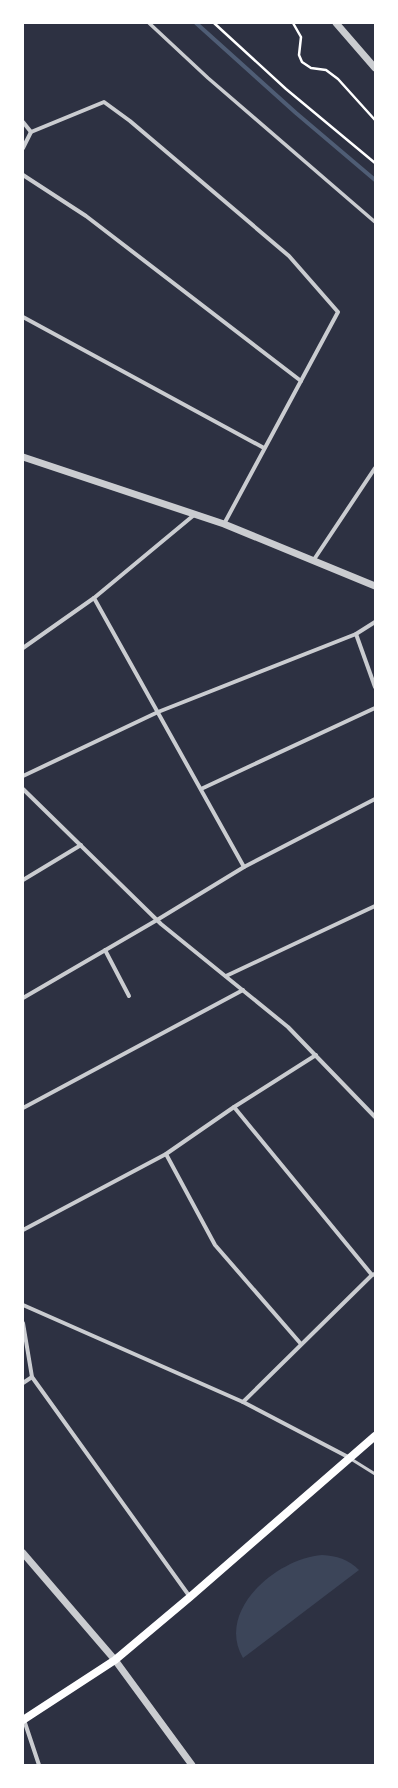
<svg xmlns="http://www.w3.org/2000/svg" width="398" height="1788" viewBox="0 0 398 1788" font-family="'Work Sans',sans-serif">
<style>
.green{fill:#3c4559}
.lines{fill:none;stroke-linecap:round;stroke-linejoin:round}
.stream{stroke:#4f5d75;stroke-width:4}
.path{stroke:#fff;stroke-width:2.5}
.service{stroke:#caccd0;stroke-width:3}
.pedestrian{stroke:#caccd0;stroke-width:3.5}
.minor{stroke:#caccd0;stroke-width:4}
.tertiary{stroke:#caccd0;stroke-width:7}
.secondary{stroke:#fff;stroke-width:8}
</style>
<rect width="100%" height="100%" fill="#2d3142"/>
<path class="green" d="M322 1555C337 1556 348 1559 359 1570L243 1658C215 1610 278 1558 322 1555Z"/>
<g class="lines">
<polyline class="stream" points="196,23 296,113 375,180"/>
<g class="path">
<polyline points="214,23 286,89 375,163"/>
<polyline points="293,23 301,37 299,55 302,62 311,68 326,70 338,79 375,120"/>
</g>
<polyline class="service" points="351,1459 375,1474"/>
<polyline class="pedestrian" points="149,23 208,78 375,222"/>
<g class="minor">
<polyline points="23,122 31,132"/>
<polyline points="23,148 31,132 104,102 130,121 289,256 338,312 224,524"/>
<polyline points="23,175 86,216 301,381"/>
<polyline points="23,317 264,448"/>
<polyline points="313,561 375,468"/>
<polyline points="94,598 244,867"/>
<polyline points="356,634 375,687"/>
<polyline points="23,648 94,598 194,515"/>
<polyline points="23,776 158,712 356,634 375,622"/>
<polyline points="23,789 161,924 288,1027 375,1117"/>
<polyline points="201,789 375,708"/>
<polyline points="23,880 81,845"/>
<polyline points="105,950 129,996"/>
<polyline points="226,976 375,906"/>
<polyline points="23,998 157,920 244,867 375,799"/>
<polyline points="234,1107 372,1275"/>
<polyline points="23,1108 243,990"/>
<polyline points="166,1154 215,1245 301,1344"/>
<polyline points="23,1230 166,1154 234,1107 316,1055"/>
<polyline points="23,1305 243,1402 350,1458"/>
<polyline points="23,1323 32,1377 190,1597"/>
<polyline points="23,1383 32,1377"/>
<polyline points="243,1402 372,1275 375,1274"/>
<polyline points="24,1720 39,1765"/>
</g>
<g class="tertiary">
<polyline points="336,23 375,68"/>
<polyline points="23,457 224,524 375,586"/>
<polyline points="23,1553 115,1660 192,1765"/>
</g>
<polyline class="secondary" points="23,1720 115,1660 190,1597 375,1436"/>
</g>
<rect width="398" height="1788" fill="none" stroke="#ffffff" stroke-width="48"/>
</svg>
